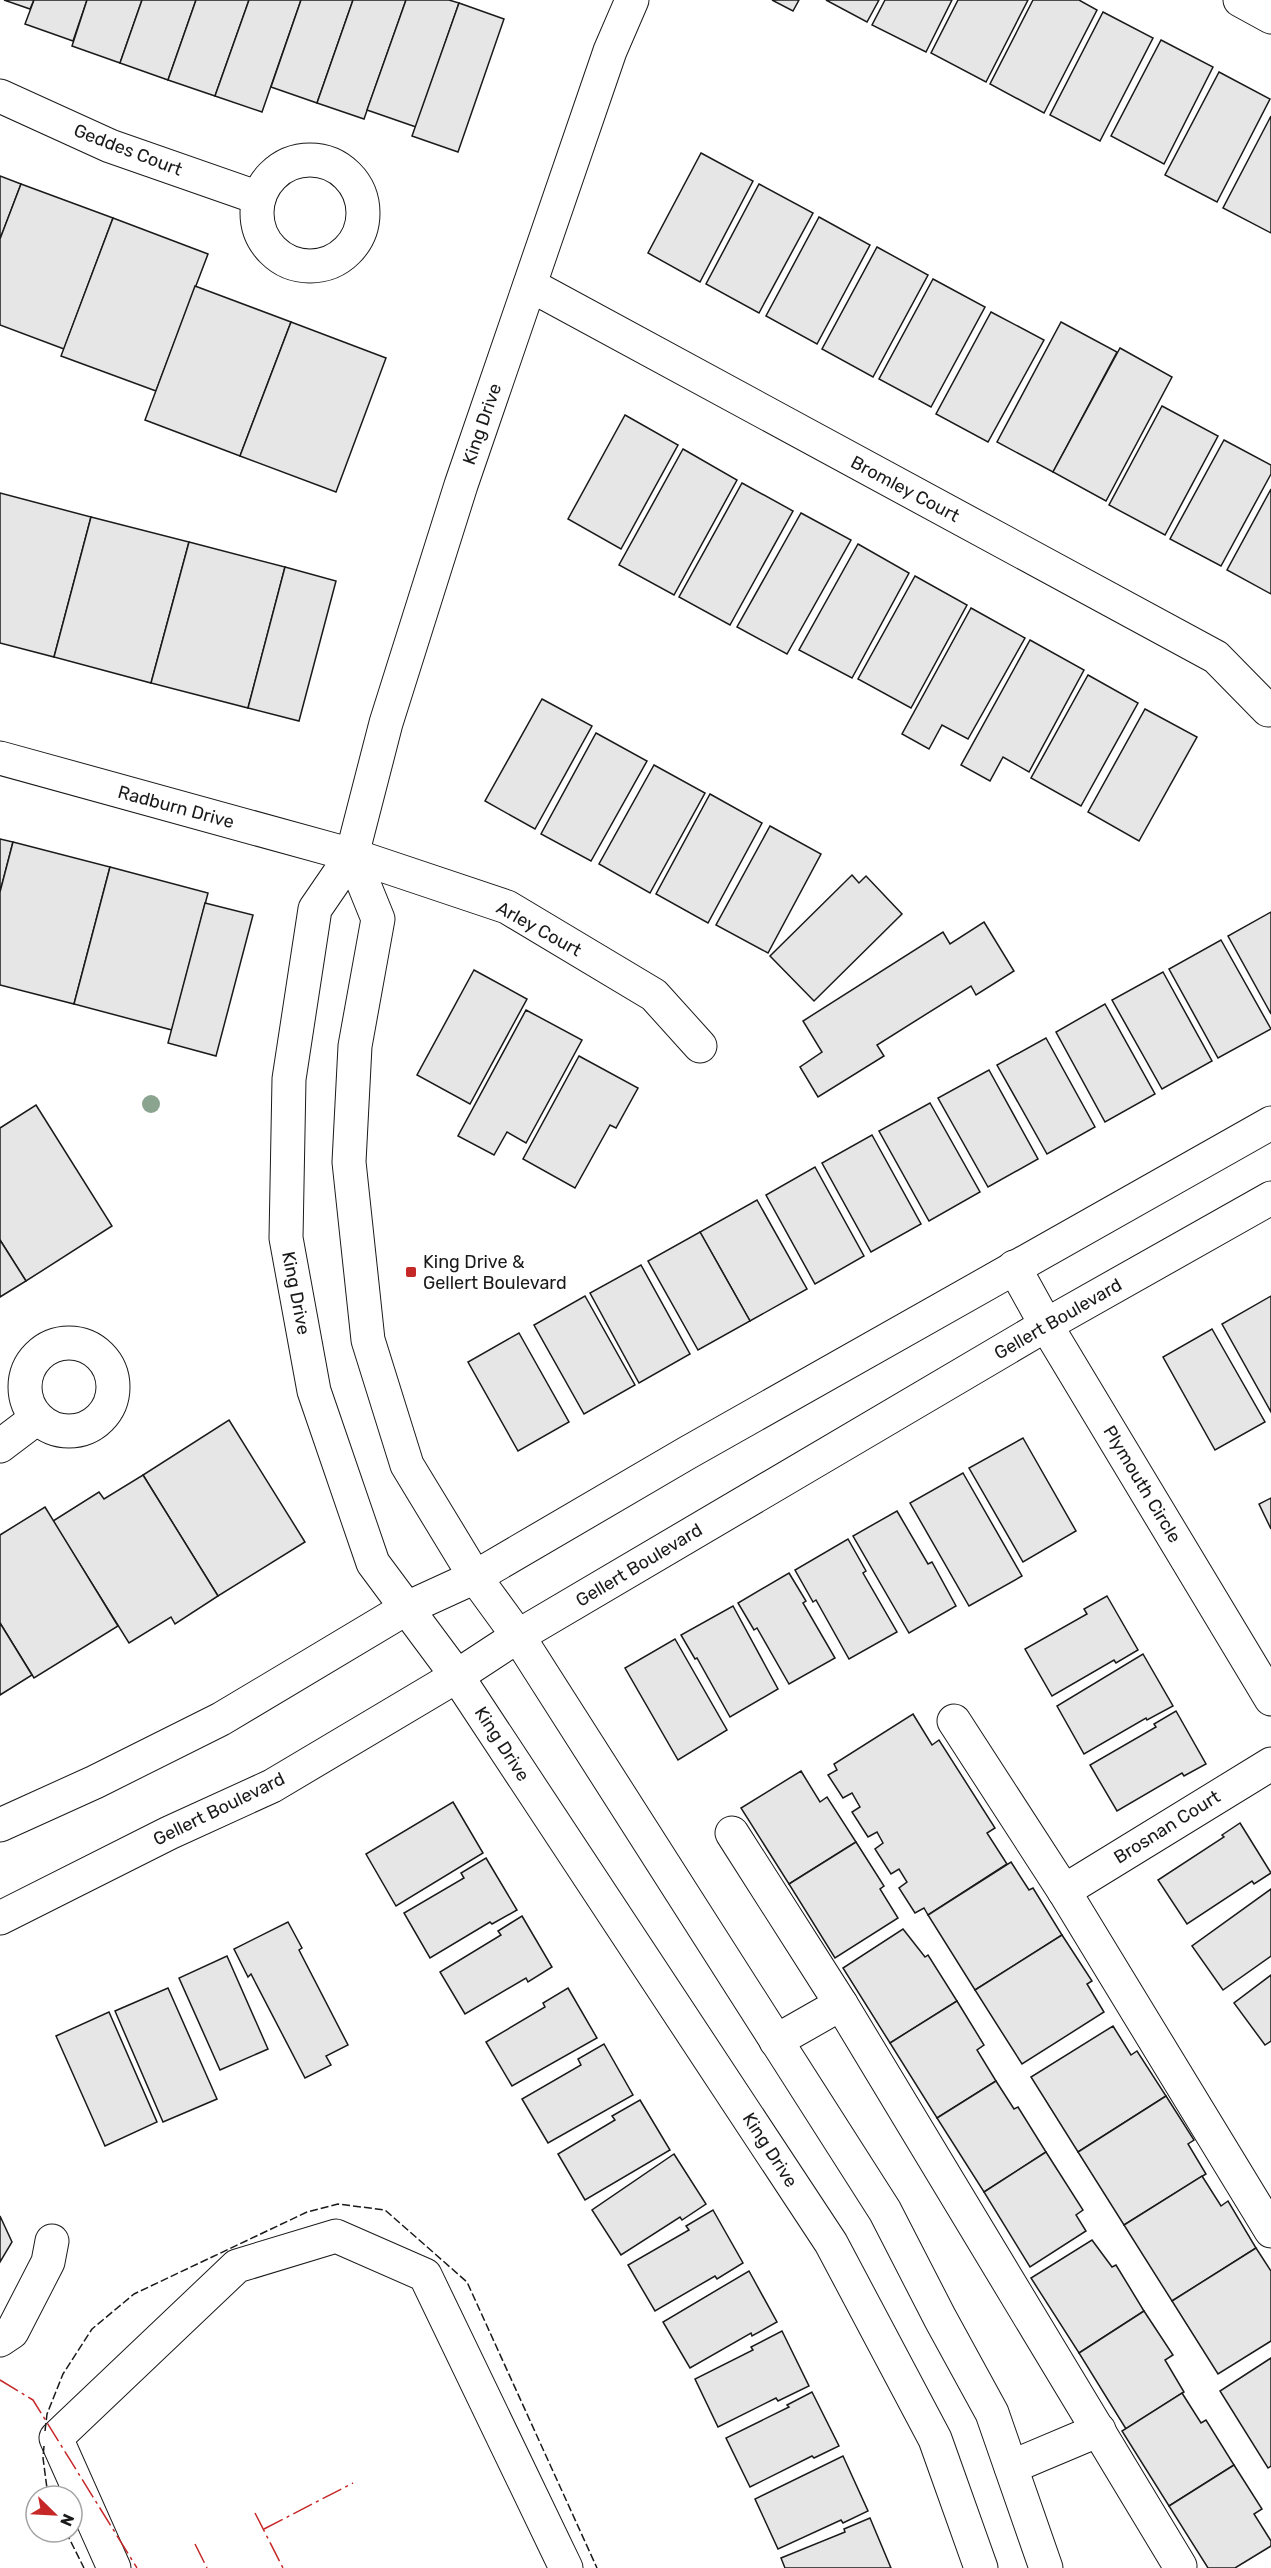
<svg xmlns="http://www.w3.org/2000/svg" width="1271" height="2568" viewBox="0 0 1271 2568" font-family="Rubik,sans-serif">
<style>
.building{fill:#e6e6e6;stroke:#1a1a1a;stroke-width:1.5}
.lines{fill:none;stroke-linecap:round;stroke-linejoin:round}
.minor-casing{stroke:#1a1a1a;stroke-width:35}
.major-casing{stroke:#1a1a1a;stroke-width:35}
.minor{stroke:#fff;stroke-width:33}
.major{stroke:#fff;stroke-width:33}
.fence{stroke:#1a1a1a;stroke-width:1.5;stroke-dasharray:8 3;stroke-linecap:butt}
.power{stroke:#c62828;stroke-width:1.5;stroke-dasharray:21 4.5 3 4.5;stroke-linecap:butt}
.tree{fill:#8aa48f}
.poi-dot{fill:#c62828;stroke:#fff;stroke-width:2}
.labels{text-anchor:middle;stroke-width:4.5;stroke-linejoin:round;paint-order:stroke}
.street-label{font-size:18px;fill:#1a1a1a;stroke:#fff}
.poi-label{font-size:18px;fill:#1a1a1a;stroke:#fff;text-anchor:start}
</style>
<rect width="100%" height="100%" fill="#fff"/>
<g class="building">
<polygon points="4,0 34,0 30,9"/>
<polygon points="34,0 87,0 73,41 25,24"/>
<polygon points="87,0 142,0 120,63 72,46"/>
<polygon points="142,0 196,0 168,80 120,63"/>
<polygon points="196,0 249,0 215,96 168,80"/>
<polygon points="249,0 301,0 262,112 215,96"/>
<polygon points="301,0 353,0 317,103 271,87"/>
<polygon points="353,0 406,0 364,119 317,103"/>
<polygon points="406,0 449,0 459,3 416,127 367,110"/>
<polygon points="772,0 799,0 793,11"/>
<polygon points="826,0 879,0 867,22"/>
<polygon points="885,0 952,0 926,52 872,25"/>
<polygon points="958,0 1028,0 986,82 931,53"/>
<polygon points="1033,0 1079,0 1097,10 1044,113 990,84"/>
<polygon points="459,3 504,19 458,152 412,136"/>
<polygon points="1103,12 1153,38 1100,141 1050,115"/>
<polygon points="1161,40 1213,67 1164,164 1111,136"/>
<polygon points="1219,72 1270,99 1217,202 1165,175"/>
<polygon points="1271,116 1271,233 1223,208"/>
<polygon points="701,153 753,181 700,282 648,253"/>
<polygon points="0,176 21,184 0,239"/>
<polygon points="21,184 113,218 64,349 0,325 0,239"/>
<polygon points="759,184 813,213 759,313 706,284"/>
<polygon points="819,217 870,245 817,344 766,316"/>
<polygon points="113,218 208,254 156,391 61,356"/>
<polygon points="877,247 928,275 873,377 822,349"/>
<polygon points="933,279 985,307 931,407 879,379"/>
<polygon points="195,286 291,322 240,456 145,420"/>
<polygon points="991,312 1044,340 988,442 936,414"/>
<polygon points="291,322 386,358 336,492 240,456"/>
<polygon points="1061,322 1117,352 1053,472 997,442"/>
<polygon points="1120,348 1172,377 1106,501 1053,472"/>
<polygon points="1162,406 1218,436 1165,535 1109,505"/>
<polygon points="625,415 678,445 621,549 568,519"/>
<polygon points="1224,440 1271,465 1271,474 1221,566 1170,539"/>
<polygon points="683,449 737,480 674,595 619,565"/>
<polygon points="742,483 793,511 730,625 679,597"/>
<polygon points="1271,489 1271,594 1227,570"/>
<polygon points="0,493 91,517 54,657 0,643"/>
<polygon points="801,513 851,540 787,654 737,627"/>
<polygon points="91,517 189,542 151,683 54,657"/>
<polygon points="189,542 285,567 248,708 151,683"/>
<polygon points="858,544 909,573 852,678 799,650"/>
<polygon points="285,567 336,581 299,721 248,708"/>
<polygon points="915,576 967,605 911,708 858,679"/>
<polygon points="971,608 1025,638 968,739 942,725 929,749 902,734"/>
<polygon points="1030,640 1084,670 1029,772 1003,757 990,781 961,765"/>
<polygon points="1088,675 1138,703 1081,806 1031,778"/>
<polygon points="542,699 592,726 535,829 485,801"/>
<polygon points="1145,709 1197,737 1139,841 1088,812"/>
<polygon points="596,733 647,761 591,861 541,834"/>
<polygon points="654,765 705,793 650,893 599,864"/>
<polygon points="710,794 762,823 708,923 656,894"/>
<polygon points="770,826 821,854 768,953 716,925"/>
<polygon points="0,839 13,842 0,892"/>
<polygon points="13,842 110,867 74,1004 0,985 0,892"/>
<polygon points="110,867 208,893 172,1030 74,1004"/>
<polygon points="852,875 859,883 866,876 902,914 814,1001 770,956"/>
<polygon points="205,903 253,915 216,1056 168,1043"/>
<polygon points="1271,912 1271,1014 1228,936"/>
<polygon points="984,922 1014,971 976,995 971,986 877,1045 884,1056 818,1097 800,1067 822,1052 803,1021 943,932 950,944"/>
<polygon points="1221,940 1271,1029 1218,1058 1169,969"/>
<polygon points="474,970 527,999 470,1104 417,1075"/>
<polygon points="1163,972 1212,1061 1162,1089 1112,1000"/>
<polygon points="1105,1004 1155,1094 1105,1122 1056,1032"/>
<polygon points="526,1010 582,1040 526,1143 507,1132 494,1155 458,1136"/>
<polygon points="1046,1038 1095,1127 1047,1154 997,1065"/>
<polygon points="579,1056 638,1088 616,1128 610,1125 575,1188 523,1159"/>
<polygon points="989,1070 1038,1159 988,1187 938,1098"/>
<polygon points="930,1103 980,1192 929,1221 879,1131"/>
<polygon points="36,1105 112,1226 26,1281 0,1240 0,1128"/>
<polygon points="872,1135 921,1224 871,1252 822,1163"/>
<polygon points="815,1167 864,1256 815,1284 766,1195"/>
<polygon points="757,1200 807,1289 750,1321 700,1232"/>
<polygon points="700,1232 750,1321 698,1350 648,1261"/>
<polygon points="0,1240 26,1281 0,1297"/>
<polygon points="641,1265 690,1354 639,1383 590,1293"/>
<polygon points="585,1296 635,1385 584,1414 534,1325"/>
<polygon points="1271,1296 1271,1412 1222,1324"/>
<polygon points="1212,1329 1265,1422 1215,1450 1163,1357"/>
<polygon points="519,1333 569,1422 518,1451 468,1362"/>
<polygon points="229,1420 305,1542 218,1596 143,1475"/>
<polygon points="1023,1438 1076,1531 1023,1562 969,1468"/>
<polygon points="963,1473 1022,1576 969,1606 910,1503"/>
<polygon points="143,1475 218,1596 175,1624 171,1617 129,1643 53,1521 99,1492 104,1499"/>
<polygon points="1271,1498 1271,1529 1259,1504"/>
<polygon points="45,1507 118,1626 34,1678 0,1623 0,1535"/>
<polygon points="897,1511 928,1564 932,1562 956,1606 909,1633 853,1536"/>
<polygon points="848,1539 866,1571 863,1573 897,1632 849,1659 816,1600 813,1602 795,1570"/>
<polygon points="789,1573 806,1601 803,1603 835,1658 789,1684 757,1628 754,1630 738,1603"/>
<polygon points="1107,1596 1138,1650 1116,1663 1114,1660 1052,1696 1025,1649 1087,1614 1084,1609"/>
<polygon points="733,1606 778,1689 730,1717 697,1658 695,1659 681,1635"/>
<polygon points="0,1623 32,1675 0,1695"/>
<polygon points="675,1639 727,1730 678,1760 625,1668"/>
<polygon points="1143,1654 1173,1706 1147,1720 1146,1718 1084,1754 1057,1706"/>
<polygon points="1176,1711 1206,1764 1184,1776 1182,1773 1117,1811 1090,1765 1156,1727 1154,1724"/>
<polygon points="913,1714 932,1745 939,1740 995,1828 987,1833 1007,1864 928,1915 924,1908 915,1913 899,1888 907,1882 899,1869 891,1874 875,1849 883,1843 877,1832 868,1837 852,1812 860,1807 852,1793 843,1798 828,1775 837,1770 834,1764"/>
<polygon points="801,1771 820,1802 827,1797 856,1842 789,1884 741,1808"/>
<polygon points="453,1802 483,1853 396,1906 366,1854"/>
<polygon points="1240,1823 1271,1873 1254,1884 1252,1881 1187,1924 1158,1880 1224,1837 1222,1835"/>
<polygon points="856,1842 884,1886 880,1889 898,1918 835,1958 789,1884"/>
<polygon points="486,1858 517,1910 492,1924 490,1922 430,1958 404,1913 464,1878 461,1873"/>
<polygon points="1011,1862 1029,1890 1033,1888 1062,1935 975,1990 928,1915"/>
<polygon points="1271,1889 1271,1956 1223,1990 1192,1946"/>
<polygon points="522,1916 552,1967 528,1982 526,1978 465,2014 440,1972 501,1935 498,1931"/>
<polygon points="288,1922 302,1948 299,1950 348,2045 326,2056 331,2065 305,2078 251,1974 248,1977 234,1949"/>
<polygon points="903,1929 925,1957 928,1955 957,2001 890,2043 843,1968"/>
<polygon points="1062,1935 1092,1981 1087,1984 1104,2012 1022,2064 975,1990"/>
<polygon points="227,1956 268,2049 220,2070 179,1978"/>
<polygon points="1271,1975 1271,2041 1265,2045 1234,2003"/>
<polygon points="168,1988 217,2099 163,2122 115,2011"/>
<polygon points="568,1988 597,2038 512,2086 486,2042 545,2007 543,2003"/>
<polygon points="957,2001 984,2045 977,2050 996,2081 937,2118 890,2043"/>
<polygon points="109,2012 157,2122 105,2146 56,2036"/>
<polygon points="1113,2026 1131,2055 1137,2051 1166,2096 1078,2152 1031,2077"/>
<polygon points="604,2044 633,2095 548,2143 522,2099 581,2065 578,2059"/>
<polygon points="996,2081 1014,2109 1018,2107 1046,2152 984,2192 937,2118"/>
<polygon points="1166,2096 1194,2140 1188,2144 1206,2174 1124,2225 1078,2152"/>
<polygon points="640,2100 670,2150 585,2200 558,2154 615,2120 612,2116"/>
<polygon points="1046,2152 1083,2210 1076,2215 1086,2231 1030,2267 984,2192"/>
<polygon points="674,2154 706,2204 682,2220 680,2217 621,2255 592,2210"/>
<polygon points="1202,2176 1221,2206 1228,2201 1256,2248 1172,2301 1124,2225"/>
<polygon points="713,2210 743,2263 717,2279 715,2276 655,2311 628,2265 689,2230 686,2226"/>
<polygon points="0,2216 12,2242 0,2262"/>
<polygon points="1092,2240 1112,2267 1116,2265 1144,2311 1079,2353 1031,2278"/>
<polygon points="1256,2248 1271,2271 1271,2341 1218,2374 1172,2301"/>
<polygon points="749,2271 777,2322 752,2336 751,2333 690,2368 663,2322"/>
<polygon points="1144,2311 1173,2355 1165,2360 1184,2392 1126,2429 1079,2353"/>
<polygon points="782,2331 809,2386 778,2401 776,2398 718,2427 695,2379 753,2350 751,2347"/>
<polygon points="1271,2358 1271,2466 1268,2468 1220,2391"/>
<polygon points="812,2392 839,2446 814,2458 812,2456 750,2487 726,2438 789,2407 787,2405"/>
<polygon points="1182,2393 1201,2423 1206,2420 1234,2465 1169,2506 1122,2431"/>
<polygon points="843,2456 868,2511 843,2523 841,2520 778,2549 755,2499"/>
<polygon points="1234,2465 1262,2509 1254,2514 1271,2541 1271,2546 1235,2568 1208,2568 1169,2506"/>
<polygon points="870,2518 891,2568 785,2568 781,2558 845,2532 844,2529"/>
</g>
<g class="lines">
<g class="minor-casing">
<g id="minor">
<polyline points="632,0 610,51 461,485 386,723 352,855 315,909 289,1079 286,1238 314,1391 373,1563 457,1676 831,2243 935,2439 981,2568"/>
<polyline points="1240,0 1271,17"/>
<polyline points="0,96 110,146 259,198"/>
<circle cx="310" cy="213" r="53"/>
<polyline points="530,285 1216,657 1268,710"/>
<polyline points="0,758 352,855 507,907 654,995 700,1046"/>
<polyline points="352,855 378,919 355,1046 349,1162 368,1340 407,1465 475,1577 518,1636 885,2211 940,2318 992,2413 1046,2568"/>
<polyline points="1014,1267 1046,1325 1271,1699"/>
<circle cx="69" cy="1387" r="44"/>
<polyline points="0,1446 37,1418"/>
<polyline points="954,1721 1064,1891 1271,2231"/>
<polyline points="732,1833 841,2004 1180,2566"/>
<polyline points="1064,1891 1271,1764"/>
<polyline points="776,2041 841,2004"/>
<polyline points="0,2340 12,2332 48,2262 52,2241"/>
<polyline points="1011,2467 1099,2430"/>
<polyline points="114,2568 56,2438 237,2266 336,2236 425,2275 566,2568"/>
</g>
</g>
<g class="major-casing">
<g id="major">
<polyline points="0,1825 95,1782 221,1719 405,1609 475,1577 687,1453 1271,1123"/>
<polyline points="0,1918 169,1833 272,1786 457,1676 518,1636 1046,1325 1271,1198"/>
</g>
</g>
<use href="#minor" class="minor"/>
<use href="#major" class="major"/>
<g class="fence">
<polyline points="45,2431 47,2414 63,2374 92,2329 134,2294 307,2212 338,2204 385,2210 467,2282 597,2568"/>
<polyline points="44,2446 43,2458 48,2496"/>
<polyline points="66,2532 84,2568"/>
</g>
<g class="power">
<polyline points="0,2380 33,2400 137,2568"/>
<polyline points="255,2513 283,2568"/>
<polyline points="264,2529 353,2483"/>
<polyline points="195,2544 207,2568"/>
</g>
</g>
<circle class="tree" cx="151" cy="1104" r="9"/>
<rect class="poi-dot" x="405" y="1266" width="12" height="12" rx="3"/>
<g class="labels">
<g class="street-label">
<text transform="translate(128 150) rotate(21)" y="6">Geddes Court</text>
<text transform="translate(482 424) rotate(-71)" y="6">King Drive</text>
<text transform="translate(905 489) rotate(28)" y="6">Bromley Court</text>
<text transform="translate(176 807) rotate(15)" y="6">Radburn Drive</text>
<text transform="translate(539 929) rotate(29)" y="6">Arley Court</text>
<text transform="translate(296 1293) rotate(79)" y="6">King Drive</text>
<text transform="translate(1058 1319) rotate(-30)" y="6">Gellert Boulevard</text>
<text transform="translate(1142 1484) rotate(59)" y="6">Plymouth Circle</text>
<text transform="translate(639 1565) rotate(-31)" y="6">Gellert Boulevard</text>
<text transform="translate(502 1744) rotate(57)" y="6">King Drive</text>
<text transform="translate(219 1809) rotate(-26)" y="6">Gellert Boulevard</text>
<text transform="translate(1167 1827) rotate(-32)" y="6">Brosnan Court</text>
<text transform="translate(770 2150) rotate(57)" y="6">King Drive</text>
</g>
<g class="poi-label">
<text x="423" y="1268">King Drive &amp;<tspan x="423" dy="21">Gellert Boulevard</tspan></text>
</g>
</g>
<g transform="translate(54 2514) rotate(114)"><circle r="28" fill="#ffffff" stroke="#a3a3a3" stroke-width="1.5"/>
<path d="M0-4.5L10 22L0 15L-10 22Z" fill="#c62828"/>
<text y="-9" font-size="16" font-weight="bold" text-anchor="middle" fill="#1a1a1a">N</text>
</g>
</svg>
